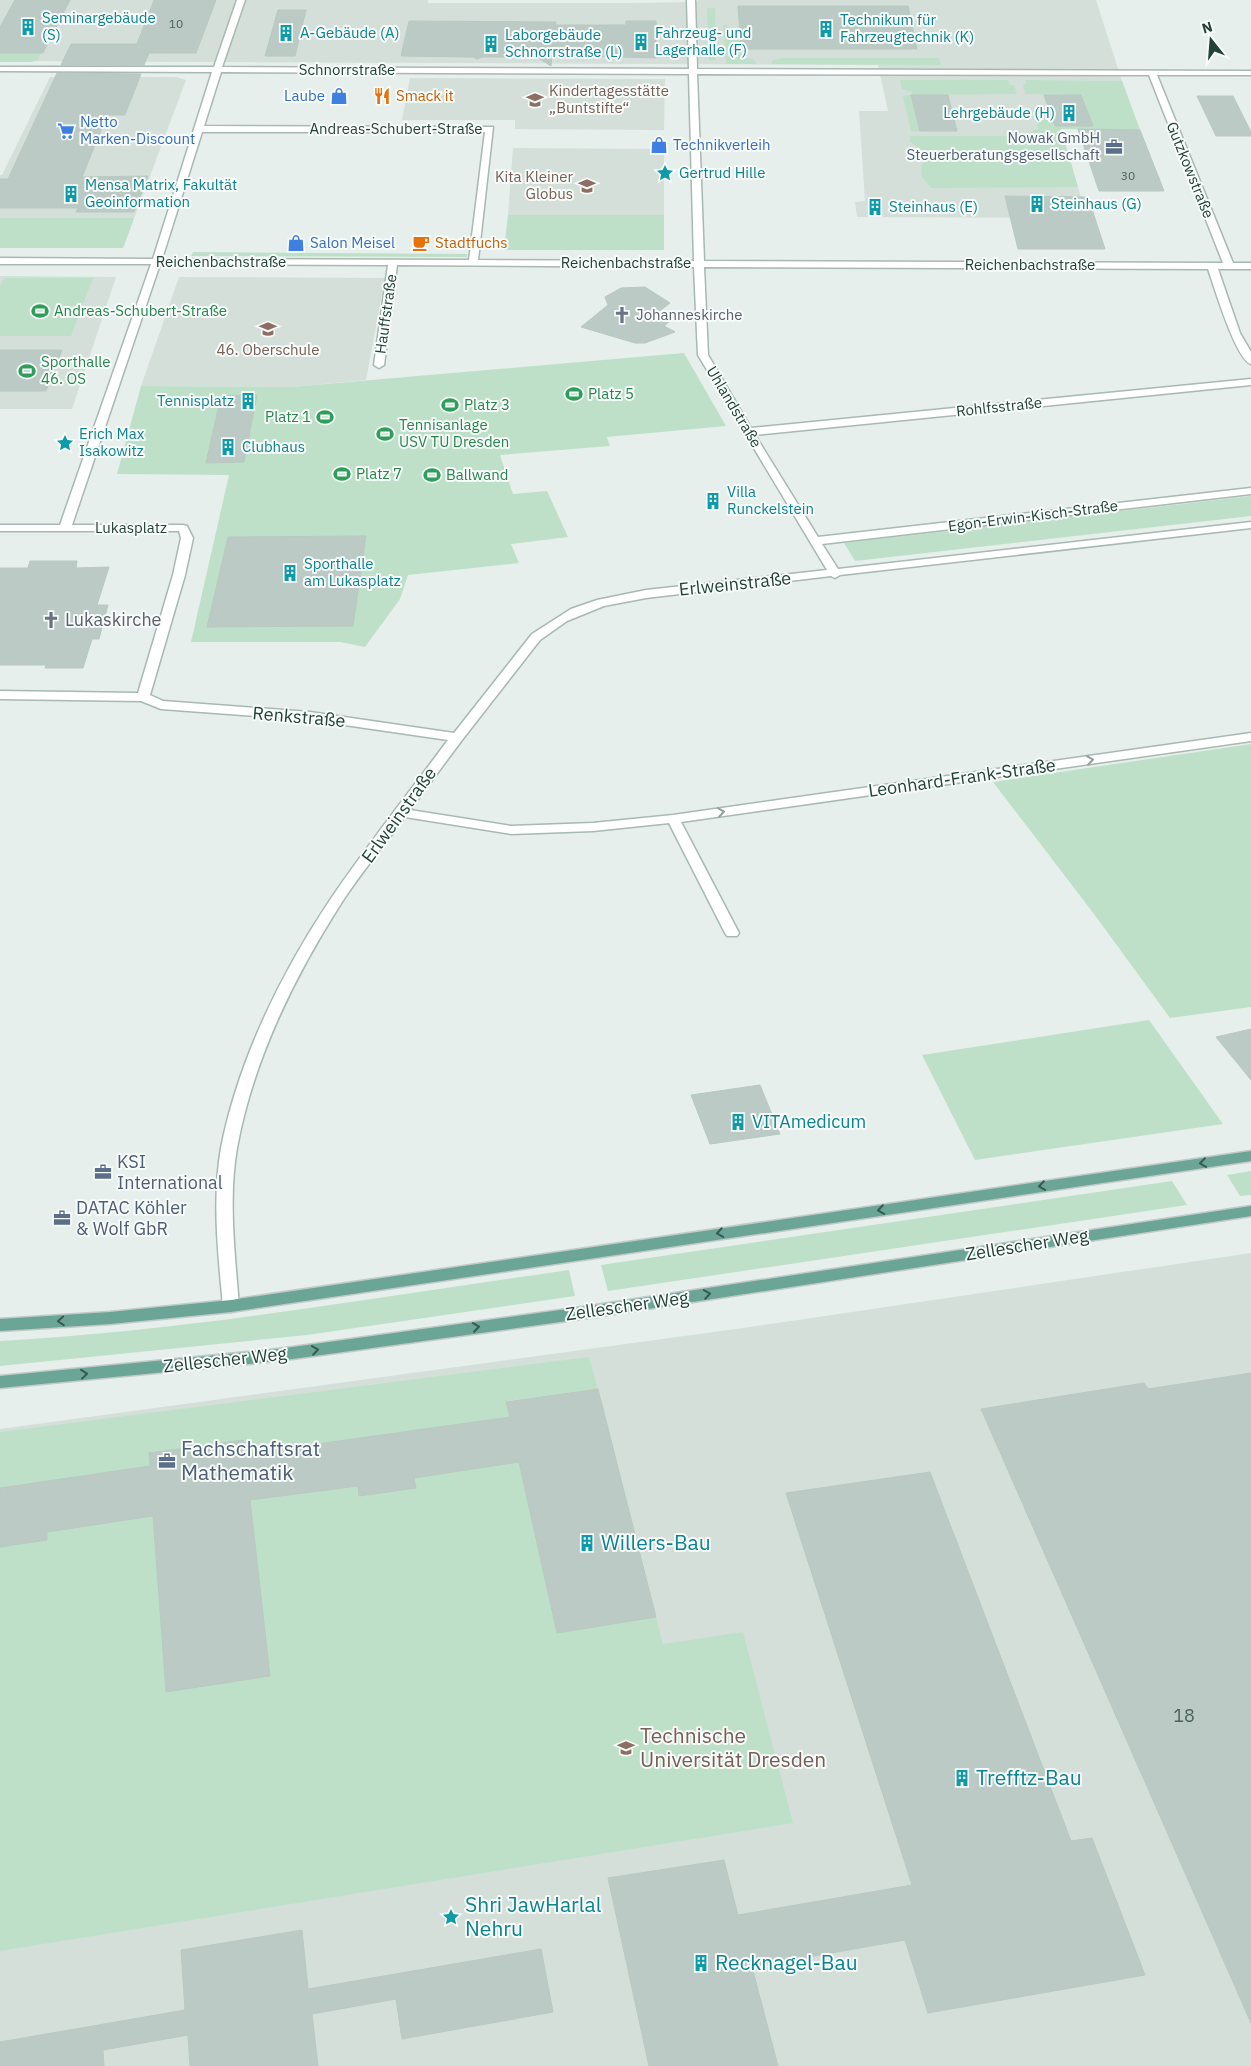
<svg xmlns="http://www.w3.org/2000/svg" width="1251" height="2066" viewBox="0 0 1251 2066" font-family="'IBM Plex Sans',sans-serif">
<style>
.built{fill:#d4dfda}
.green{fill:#bfe0c8}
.building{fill:#bbcac4;stroke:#b8c9c2}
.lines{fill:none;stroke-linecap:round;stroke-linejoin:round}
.minor-casing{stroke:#a8b8b2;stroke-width:3}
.major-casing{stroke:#c2cac8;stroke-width:3}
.minor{fill:#fff;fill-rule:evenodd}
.major{fill:#6aa596;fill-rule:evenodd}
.oneway{stroke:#92a09c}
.oneway2{stroke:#365b51}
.labels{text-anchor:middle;stroke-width:4;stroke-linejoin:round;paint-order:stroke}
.far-number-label{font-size:12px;fill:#4a645c}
.far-culture-label{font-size:15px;fill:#0d838f;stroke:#f7fbf9;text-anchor:start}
.far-street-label{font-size:15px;fill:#24423a;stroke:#f7fbf9}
.far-education-label{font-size:15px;fill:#785e54;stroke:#f7fbf9;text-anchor:start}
.far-shop-label{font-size:15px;fill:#366cbe;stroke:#f7fbf9;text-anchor:start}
.far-food-label{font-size:15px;fill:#c56008;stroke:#f7fbf9;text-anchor:start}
.far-service-label{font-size:15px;fill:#4e5e75;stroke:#f7fbf9;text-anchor:end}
.far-leisure-label{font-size:15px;fill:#27864d;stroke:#f7fbf9;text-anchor:start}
.far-worship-label{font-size:15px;fill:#5b616d;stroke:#f7fbf9;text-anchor:start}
.street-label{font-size:18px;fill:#24423a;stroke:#f7fbf9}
.worship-label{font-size:18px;fill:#5b616d;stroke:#f7fbf9;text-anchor:start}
.culture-label{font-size:18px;fill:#0d838f;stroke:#f7fbf9;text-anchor:start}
.service-label{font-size:18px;fill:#4e5e75;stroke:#f7fbf9;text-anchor:start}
.near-number-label{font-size:18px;fill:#4a645c}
.near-service-label{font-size:21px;fill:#4e5e75;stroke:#f7fbf9;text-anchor:start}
.near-culture-label{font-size:21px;fill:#0d838f;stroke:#f7fbf9;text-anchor:start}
.near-education-label{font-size:21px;fill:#785e54;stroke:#f7fbf9;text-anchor:start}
</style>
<rect width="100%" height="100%" fill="#e6efeb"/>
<g class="built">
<polygon points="0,0 428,0 428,3 632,3 697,2 698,0 1096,0 1122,81 1140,130 1061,129 1087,218 857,217 855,202 865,201 859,111 888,111 878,65 0,61"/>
<polygon points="50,77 177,77 186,80 123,248 0,248 0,175 2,175"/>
<polygon points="410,78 665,79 664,130 515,129 515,120 402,120"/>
<polygon points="513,148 664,149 664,215 508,215"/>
<polygon points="0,276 116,277 72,409 0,409"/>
<polygon points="179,277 385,278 366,380 291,387 141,386"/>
<polygon points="1251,1253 1251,2066 0,2066 0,1429 743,1328"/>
</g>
<g class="green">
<polygon points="707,8 715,8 716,60 709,61"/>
<polygon points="723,25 727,25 728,38 741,38 742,58 753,59 757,64 726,64"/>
<polygon points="0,53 41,53 38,60 32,62 0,62"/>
<polygon points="781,58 939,58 941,65 771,64 773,60"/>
<polygon points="900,80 1008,80 1010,85 1014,85 1017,94 911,95 921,132 911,131 903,96 912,94 912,92 902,89"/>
<polygon points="1025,80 1122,81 1140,130 1061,129 1078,187 931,188 922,177 921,166 925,161 923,151 910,142 910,136 1012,136 1025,134 1038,129 1037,117 1051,117 1055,126 1093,126 1082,95 1025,94 1023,84 1026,84"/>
<polygon points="508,215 664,215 664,250 504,250"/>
<polygon points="0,218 134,218 123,248 0,248"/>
<polygon points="193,252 467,254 467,257 191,256"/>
<polygon points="4,278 93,278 71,336 0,336 0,286"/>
<polygon points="684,353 726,426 607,437 610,446 500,455 513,494 547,491 568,537 511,544 519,563 408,575 400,599 365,647 340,642 191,642 229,475 117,474 141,386 291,387"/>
<polygon points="1251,496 1251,516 855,561 844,543"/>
<polygon points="1251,744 1251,1007 1170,1018 1094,914 993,782"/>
<polygon points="1149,1020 1223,1124 975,1160 922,1055"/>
<polygon points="1251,1171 1251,1195 1240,1196 1227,1175"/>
<polygon points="1172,1181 1187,1205 608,1291 601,1265"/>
<path d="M569 1270 575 1296 307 1335 0 1366V1341C191 1330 379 1297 569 1270Z"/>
<polygon points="589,1357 598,1389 507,1401 510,1417 245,1454 243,1440 149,1453 150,1466 0,1488 0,1432"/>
<polygon points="519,1462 606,1624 656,1617 663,1644 743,1632 793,1823 0,1951 0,1538 153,1516 166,1692 270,1676 250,1500"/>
</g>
<g class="building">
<polygon points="15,0 70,0 43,53 0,53 0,27"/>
<polygon points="154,0 216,0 196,53 149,53 144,65 61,65 71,44 137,44"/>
<polygon points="738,6 908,6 917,49 741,49"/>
<polygon points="278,10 306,10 295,56 265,56"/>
<polygon points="409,21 556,22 555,25 626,25 626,21 656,21 656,58 552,55 551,66 537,57 482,57 477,59 473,57 401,56"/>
<polygon points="57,73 141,74 125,115 107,115 82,177 148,176 134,212 76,212 78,208 0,208 0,179 8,179"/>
<polygon points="911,95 948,95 957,131 920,131"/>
<polygon points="1044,95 1081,95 1093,126 1055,126"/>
<polygon points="1197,96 1233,96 1251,132 1251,136 1216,136"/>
<polygon points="1078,129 1140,130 1164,191 1099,191"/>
<polygon points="1005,196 1088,197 1105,249 1018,249"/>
<polygon points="645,287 670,303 656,314 670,321 664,326 675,332 645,343 635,343 581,327 608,305 605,297 621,288"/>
<polygon points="0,350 62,350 46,391 0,391"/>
<polygon points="257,395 244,462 206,463 221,396"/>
<polygon points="366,536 353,626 207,627 228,537"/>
<polygon points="30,561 77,561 76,568 109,567 97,605 108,605 99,639 92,639 83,668 45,668 46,665 0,665 0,568 28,568"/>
<polygon points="1251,1029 1251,1080 1216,1037"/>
<polygon points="760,1085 780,1134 710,1144 691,1095"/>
<polygon points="1251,1373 1251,2023 981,1409 1144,1383 1148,1389"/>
<polygon points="598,1389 656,1617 557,1633 519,1462 414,1478 416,1488 388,1492 359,1496 358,1486 250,1500 270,1676 166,1692 153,1516 47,1532 47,1540 0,1547 0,1488 150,1466 149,1453 194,1447 243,1440 245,1454 510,1417 506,1402"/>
<polygon points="930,1472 1071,1841 1092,1838 1145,1975 928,2013 905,1940 752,1967 778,2066 649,2066 608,1878 724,1860 738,1915 912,1885 786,1493"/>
<polygon points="302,1930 308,1989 541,1949 553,2012 402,2039 396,1999 312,2014 318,2066 190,2066 188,2035 103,2050 104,2066 0,2066 0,2042 185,2010 181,1950"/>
</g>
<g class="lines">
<g class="minor-casing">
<path id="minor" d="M237 0H245L222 67 689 69 687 0H695L697 69 1251 71V75H1157L1233 263H1251V269H1218L1240 333 1251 352V364C1236 360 1214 286 1208 269L704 267 708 355 751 428 1251 379V385L755 435 818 537 1251 488V494L822 544 838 569 1251 522V528L840 575 835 578 831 576 646 598 604 606 567 621 540 640 462 740 410 810 511 826 593 823 673 815 1251 733V741L681 822 739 933 737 936H727L725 933 669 823 593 831 511 834 405 817C384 845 361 873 342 902 294 977 253 1060 237 1148 228 1199 235 1255 239 1306L237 1310 231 1312 225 1310 223 1306C218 1254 212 1199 221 1148 238 1061 281 973 330 900 368 844 408 794 448 740L310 720 161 709 141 701 0 699V691L138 693 173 575 181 538 179 531H0V525H60L151 264H0V258L153 259 212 72 0 71V67H214ZM221 72 689 74 694 261 478 260 493 127 204 126ZM697 74 1149 75 1223 263 704 261ZM202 132H485L469 260 162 259ZM160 264 388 265 374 365 379 368 384 365 397 265 694 267 698 355 827 570 646 590 597 600 571 609 532 634 454 733 310 712 163 701 150 695 185 575 193 538 187 526 183 525H72Z"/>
</g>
<g class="major-casing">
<g id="major">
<polygon points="1251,1151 1251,1161 231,1312 110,1324 0,1331 0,1319 110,1312 231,1300"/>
<polygon points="1251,1206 1251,1216 596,1317 278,1361 0,1388 0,1376 278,1349 596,1305"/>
</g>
</g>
<use href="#minor" class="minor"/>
<use href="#major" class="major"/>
</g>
<defs><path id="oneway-chevron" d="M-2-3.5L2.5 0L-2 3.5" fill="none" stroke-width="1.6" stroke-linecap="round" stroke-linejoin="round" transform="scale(1.25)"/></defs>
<g class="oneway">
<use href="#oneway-chevron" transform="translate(1090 760) rotate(-8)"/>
<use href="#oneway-chevron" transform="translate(721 812) rotate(-8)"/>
</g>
<g class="oneway2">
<use href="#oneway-chevron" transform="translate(1203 1163) rotate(172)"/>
<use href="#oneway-chevron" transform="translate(1042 1186) rotate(172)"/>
<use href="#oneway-chevron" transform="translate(881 1210) rotate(172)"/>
<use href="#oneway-chevron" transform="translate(720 1233) rotate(171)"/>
<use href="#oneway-chevron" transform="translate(707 1294) rotate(-9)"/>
<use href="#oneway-chevron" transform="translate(61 1321) rotate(176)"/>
<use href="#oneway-chevron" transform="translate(476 1327) rotate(-8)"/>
<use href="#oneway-chevron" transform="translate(315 1350) rotate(-8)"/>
<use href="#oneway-chevron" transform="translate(84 1374) rotate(-6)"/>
</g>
<defs>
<g id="building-bare" transform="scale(1.35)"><path d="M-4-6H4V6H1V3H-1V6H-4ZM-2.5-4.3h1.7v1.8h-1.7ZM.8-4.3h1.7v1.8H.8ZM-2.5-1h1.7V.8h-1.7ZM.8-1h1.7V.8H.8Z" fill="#0f9aa8" stroke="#f7fbf9" stroke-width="2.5" paint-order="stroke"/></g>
<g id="shop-bare" transform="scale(1.35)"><path d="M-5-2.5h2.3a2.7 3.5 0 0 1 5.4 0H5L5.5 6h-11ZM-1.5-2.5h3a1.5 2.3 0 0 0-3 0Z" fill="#3f7fe0" stroke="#f7fbf9" stroke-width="2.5" paint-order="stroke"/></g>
<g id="restaurant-bare" transform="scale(1.35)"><path d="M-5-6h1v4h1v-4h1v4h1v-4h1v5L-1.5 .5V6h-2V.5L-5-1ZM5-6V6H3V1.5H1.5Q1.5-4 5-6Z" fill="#e8710a" stroke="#f7fbf9" stroke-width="2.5" paint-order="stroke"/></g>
<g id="school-bare" transform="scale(1.35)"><path d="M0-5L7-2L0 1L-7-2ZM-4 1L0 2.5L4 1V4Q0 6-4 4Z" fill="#8d6e63" stroke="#f7fbf9" stroke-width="2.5" paint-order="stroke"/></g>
<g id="supermarket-bare" transform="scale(1.35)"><path d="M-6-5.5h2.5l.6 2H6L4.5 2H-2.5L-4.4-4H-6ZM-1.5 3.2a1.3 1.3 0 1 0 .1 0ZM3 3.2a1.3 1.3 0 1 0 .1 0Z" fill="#3f7fe0" stroke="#f7fbf9" stroke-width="2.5" paint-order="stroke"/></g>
<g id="office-bare" transform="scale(1.35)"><path d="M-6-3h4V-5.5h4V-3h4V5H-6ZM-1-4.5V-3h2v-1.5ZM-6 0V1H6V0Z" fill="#5c6f8a" stroke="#f7fbf9" stroke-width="2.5" paint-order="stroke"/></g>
<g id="sight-bare" transform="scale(1.35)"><path d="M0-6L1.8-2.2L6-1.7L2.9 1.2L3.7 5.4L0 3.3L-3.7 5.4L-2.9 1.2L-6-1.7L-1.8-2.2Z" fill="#0f9aa8" stroke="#f7fbf9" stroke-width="2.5" paint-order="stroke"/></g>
<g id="cafe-bare" transform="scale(1.35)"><path d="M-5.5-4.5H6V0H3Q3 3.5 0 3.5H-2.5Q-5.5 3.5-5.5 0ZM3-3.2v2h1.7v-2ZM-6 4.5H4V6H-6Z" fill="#e8710a" stroke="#f7fbf9" stroke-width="2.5" paint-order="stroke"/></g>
<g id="stadium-bare" transform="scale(1.35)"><path d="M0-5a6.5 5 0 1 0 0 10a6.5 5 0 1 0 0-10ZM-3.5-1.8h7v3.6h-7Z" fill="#2e9e5b" stroke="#f7fbf9" stroke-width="2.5" paint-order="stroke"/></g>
<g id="church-bare" transform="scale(1.35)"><path d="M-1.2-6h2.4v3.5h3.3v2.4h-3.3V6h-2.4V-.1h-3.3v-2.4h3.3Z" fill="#6b7280" stroke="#f7fbf9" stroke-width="2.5" paint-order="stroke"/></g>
<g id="university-bare" transform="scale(1.35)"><path d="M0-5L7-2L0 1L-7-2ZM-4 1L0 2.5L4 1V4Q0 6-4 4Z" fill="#8d6e63" stroke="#f7fbf9" stroke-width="2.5" paint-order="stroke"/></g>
</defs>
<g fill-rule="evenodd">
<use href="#building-bare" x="28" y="27"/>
<use href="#building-bare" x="826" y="29"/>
<use href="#building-bare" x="286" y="33"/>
<use href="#building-bare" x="641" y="42"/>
<use href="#building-bare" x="491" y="44"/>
<use href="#shop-bare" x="339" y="96"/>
<use href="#restaurant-bare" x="382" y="96"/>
<use href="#school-bare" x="535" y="100"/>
<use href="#building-bare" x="1069" y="113"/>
<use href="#supermarket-bare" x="66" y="131"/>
<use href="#shop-bare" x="659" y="145"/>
<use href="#office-bare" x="1114" y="147"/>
<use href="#sight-bare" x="665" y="173"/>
<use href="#school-bare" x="587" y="186"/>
<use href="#building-bare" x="71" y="194"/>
<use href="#building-bare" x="1037" y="204"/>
<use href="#building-bare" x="875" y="207"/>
<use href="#shop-bare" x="296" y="243"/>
<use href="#cafe-bare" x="421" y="243"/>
<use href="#stadium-bare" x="40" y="311"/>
<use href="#church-bare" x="622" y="315"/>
<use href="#school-bare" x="268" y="329"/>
<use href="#stadium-bare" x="27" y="371"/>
<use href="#stadium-bare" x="574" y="394"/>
<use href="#building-bare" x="248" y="401"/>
<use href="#stadium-bare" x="450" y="405"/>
<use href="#stadium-bare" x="325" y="417"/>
<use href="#stadium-bare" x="385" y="434"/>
<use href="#sight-bare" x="65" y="443"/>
<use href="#building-bare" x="228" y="447"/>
<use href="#stadium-bare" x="342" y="474"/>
<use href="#stadium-bare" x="432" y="475"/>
<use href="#building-bare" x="713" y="501"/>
<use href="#building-bare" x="290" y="573"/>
<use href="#church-bare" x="51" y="620"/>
<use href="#building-bare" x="738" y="1122"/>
<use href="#office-bare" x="103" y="1172"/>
<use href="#office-bare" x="62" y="1218"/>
<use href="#office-bare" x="167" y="1461"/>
<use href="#building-bare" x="587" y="1543"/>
<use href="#university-bare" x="626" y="1748"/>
<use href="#building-bare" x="962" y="1778"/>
<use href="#sight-bare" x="451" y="1917"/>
<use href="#building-bare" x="701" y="1963"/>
</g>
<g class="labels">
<g class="far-number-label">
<text x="176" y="28">10</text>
<text x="1128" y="180">30</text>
</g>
<g class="far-culture-label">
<text x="42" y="23">Seminargebäude<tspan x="42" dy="17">(S)</tspan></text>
<text x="840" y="25">Technikum für<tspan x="840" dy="17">Fahrzeugtechnik (K)</tspan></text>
<text x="300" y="38">A-Gebäude (A)</text>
<text x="655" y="38">Fahrzeug- und<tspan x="655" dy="17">Lagerhalle (F)</tspan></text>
<text x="505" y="40">Laborgebäude<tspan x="505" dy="17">Schnorrstraße (L)</tspan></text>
<text x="1055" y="118" text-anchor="end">Lehrgebäude (H)</text>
<text x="679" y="178">Gertrud Hille</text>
<text x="85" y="190">Mensa Matrix, Fakultät<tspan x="85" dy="17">Geoinformation</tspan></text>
<text x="1051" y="209">Steinhaus (G)</text>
<text x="889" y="212">Steinhaus (E)</text>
<text x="234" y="406" text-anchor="end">Tennisplatz</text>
<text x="79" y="439">Erich Max<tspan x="79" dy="17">Isakowitz</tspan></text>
<text x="242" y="452">Clubhaus</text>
<text x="727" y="497">Villa<tspan x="727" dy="17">Runckelstein</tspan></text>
<text x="304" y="569">Sporthalle<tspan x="304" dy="17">am Lukasplatz</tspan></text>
</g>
<g class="far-street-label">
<text x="347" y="75">Schnorrstraße</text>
<text x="396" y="134">Andreas-Schubert-Straße</text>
<text transform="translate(1190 170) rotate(68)" y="5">Gutzkowstraße</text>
<text x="221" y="267">Reichenbachstraße</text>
<text x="626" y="268">Reichenbachstraße</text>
<text x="1030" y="270">Reichenbachstraße</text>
<text transform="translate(386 314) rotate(-82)" y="5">Hauffstraße</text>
<text transform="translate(734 407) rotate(59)" y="5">Uhlandstraße</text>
<text transform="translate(999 407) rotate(-6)" y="5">Rohlfsstraße</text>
<text transform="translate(1033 516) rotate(-7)" y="5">Egon-Erwin-Kisch-Straße</text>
<text x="131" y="533">Lukasplatz</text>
</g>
<g class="far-education-label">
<text x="549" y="96">Kindertagesstätte<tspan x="549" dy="17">„Buntstifte“</tspan></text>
<text x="573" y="182" text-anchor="end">Kita Kleiner<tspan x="573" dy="17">Globus</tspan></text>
<text x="268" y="355" text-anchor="middle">46. Oberschule</text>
</g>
<g class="far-shop-label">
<text x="325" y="101" text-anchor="end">Laube</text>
<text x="80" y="127">Netto<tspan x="80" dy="17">Marken-Discount</tspan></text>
<text x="673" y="150">Technikverleih</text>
<text x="310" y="248">Salon Meisel</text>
</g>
<g class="far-food-label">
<text x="396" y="101">Smack it</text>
<text x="435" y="248">Stadtfuchs</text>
</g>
<g class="far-service-label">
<text x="1100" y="143">Nowak GmbH<tspan x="1100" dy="17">Steuerberatungsgesellschaft</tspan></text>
</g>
<g class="far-leisure-label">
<text x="54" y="316">Andreas-Schubert-Straße</text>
<text x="41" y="367">Sporthalle<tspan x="41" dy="17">46. OS</tspan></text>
<text x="588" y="399">Platz 5</text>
<text x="464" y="410">Platz 3</text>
<text x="311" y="422" text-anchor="end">Platz 1</text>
<text x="399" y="430">Tennisanlage<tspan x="399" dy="17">USV TU Dresden</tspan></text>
<text x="356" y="479">Platz 7</text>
<text x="446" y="480">Ballwand</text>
</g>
<g class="far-worship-label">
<text x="636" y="320">Johanneskirche</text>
</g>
<g class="street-label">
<text transform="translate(735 584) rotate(-6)" y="6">Erlweinstraße</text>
<text transform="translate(299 717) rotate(5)" y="6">Renkstraße</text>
<text transform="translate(962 778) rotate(-8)" y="6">Leonhard-Frank-Straße</text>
<text transform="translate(399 815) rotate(-54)" y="6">Erlweinstraße</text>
<text transform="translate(1027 1245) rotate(-9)" y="6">Zellescher Weg</text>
<text transform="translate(627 1306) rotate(-8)" y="6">Zellescher Weg</text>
<text transform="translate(225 1360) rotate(-6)" y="6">Zellescher Weg</text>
</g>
<g class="worship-label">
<text x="65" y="626">Lukaskirche</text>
</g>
<g class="culture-label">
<text x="752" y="1128">VITAmedicum</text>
</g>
<g class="service-label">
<text x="117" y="1168">KSI<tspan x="117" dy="21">International</tspan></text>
<text x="76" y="1214">DATAC Köhler<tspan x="76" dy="21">&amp; Wolf GbR</tspan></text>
</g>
<g class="near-number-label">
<text x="1184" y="1722">18</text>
</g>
<g class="near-service-label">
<text x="181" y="1456">Fachschaftsrat<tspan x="181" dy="24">Mathematik</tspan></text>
</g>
<g class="near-culture-label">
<text x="601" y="1550">Willers-Bau</text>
<text x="976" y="1785">Trefftz-Bau</text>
<text x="465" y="1912">Shri JawHarlal<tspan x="465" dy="24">Nehru</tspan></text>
<text x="715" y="1970">Recknagel-Bau</text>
</g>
<g class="near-education-label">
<text x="640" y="1743">Technische<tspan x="640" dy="24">Universität Dresden</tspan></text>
</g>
</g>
<g transform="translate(1211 40) rotate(343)" stroke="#f7fbf9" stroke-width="4" paint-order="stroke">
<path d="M0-4L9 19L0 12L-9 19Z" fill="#24423a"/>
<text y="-8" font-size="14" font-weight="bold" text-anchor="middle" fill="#24423a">N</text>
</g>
</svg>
